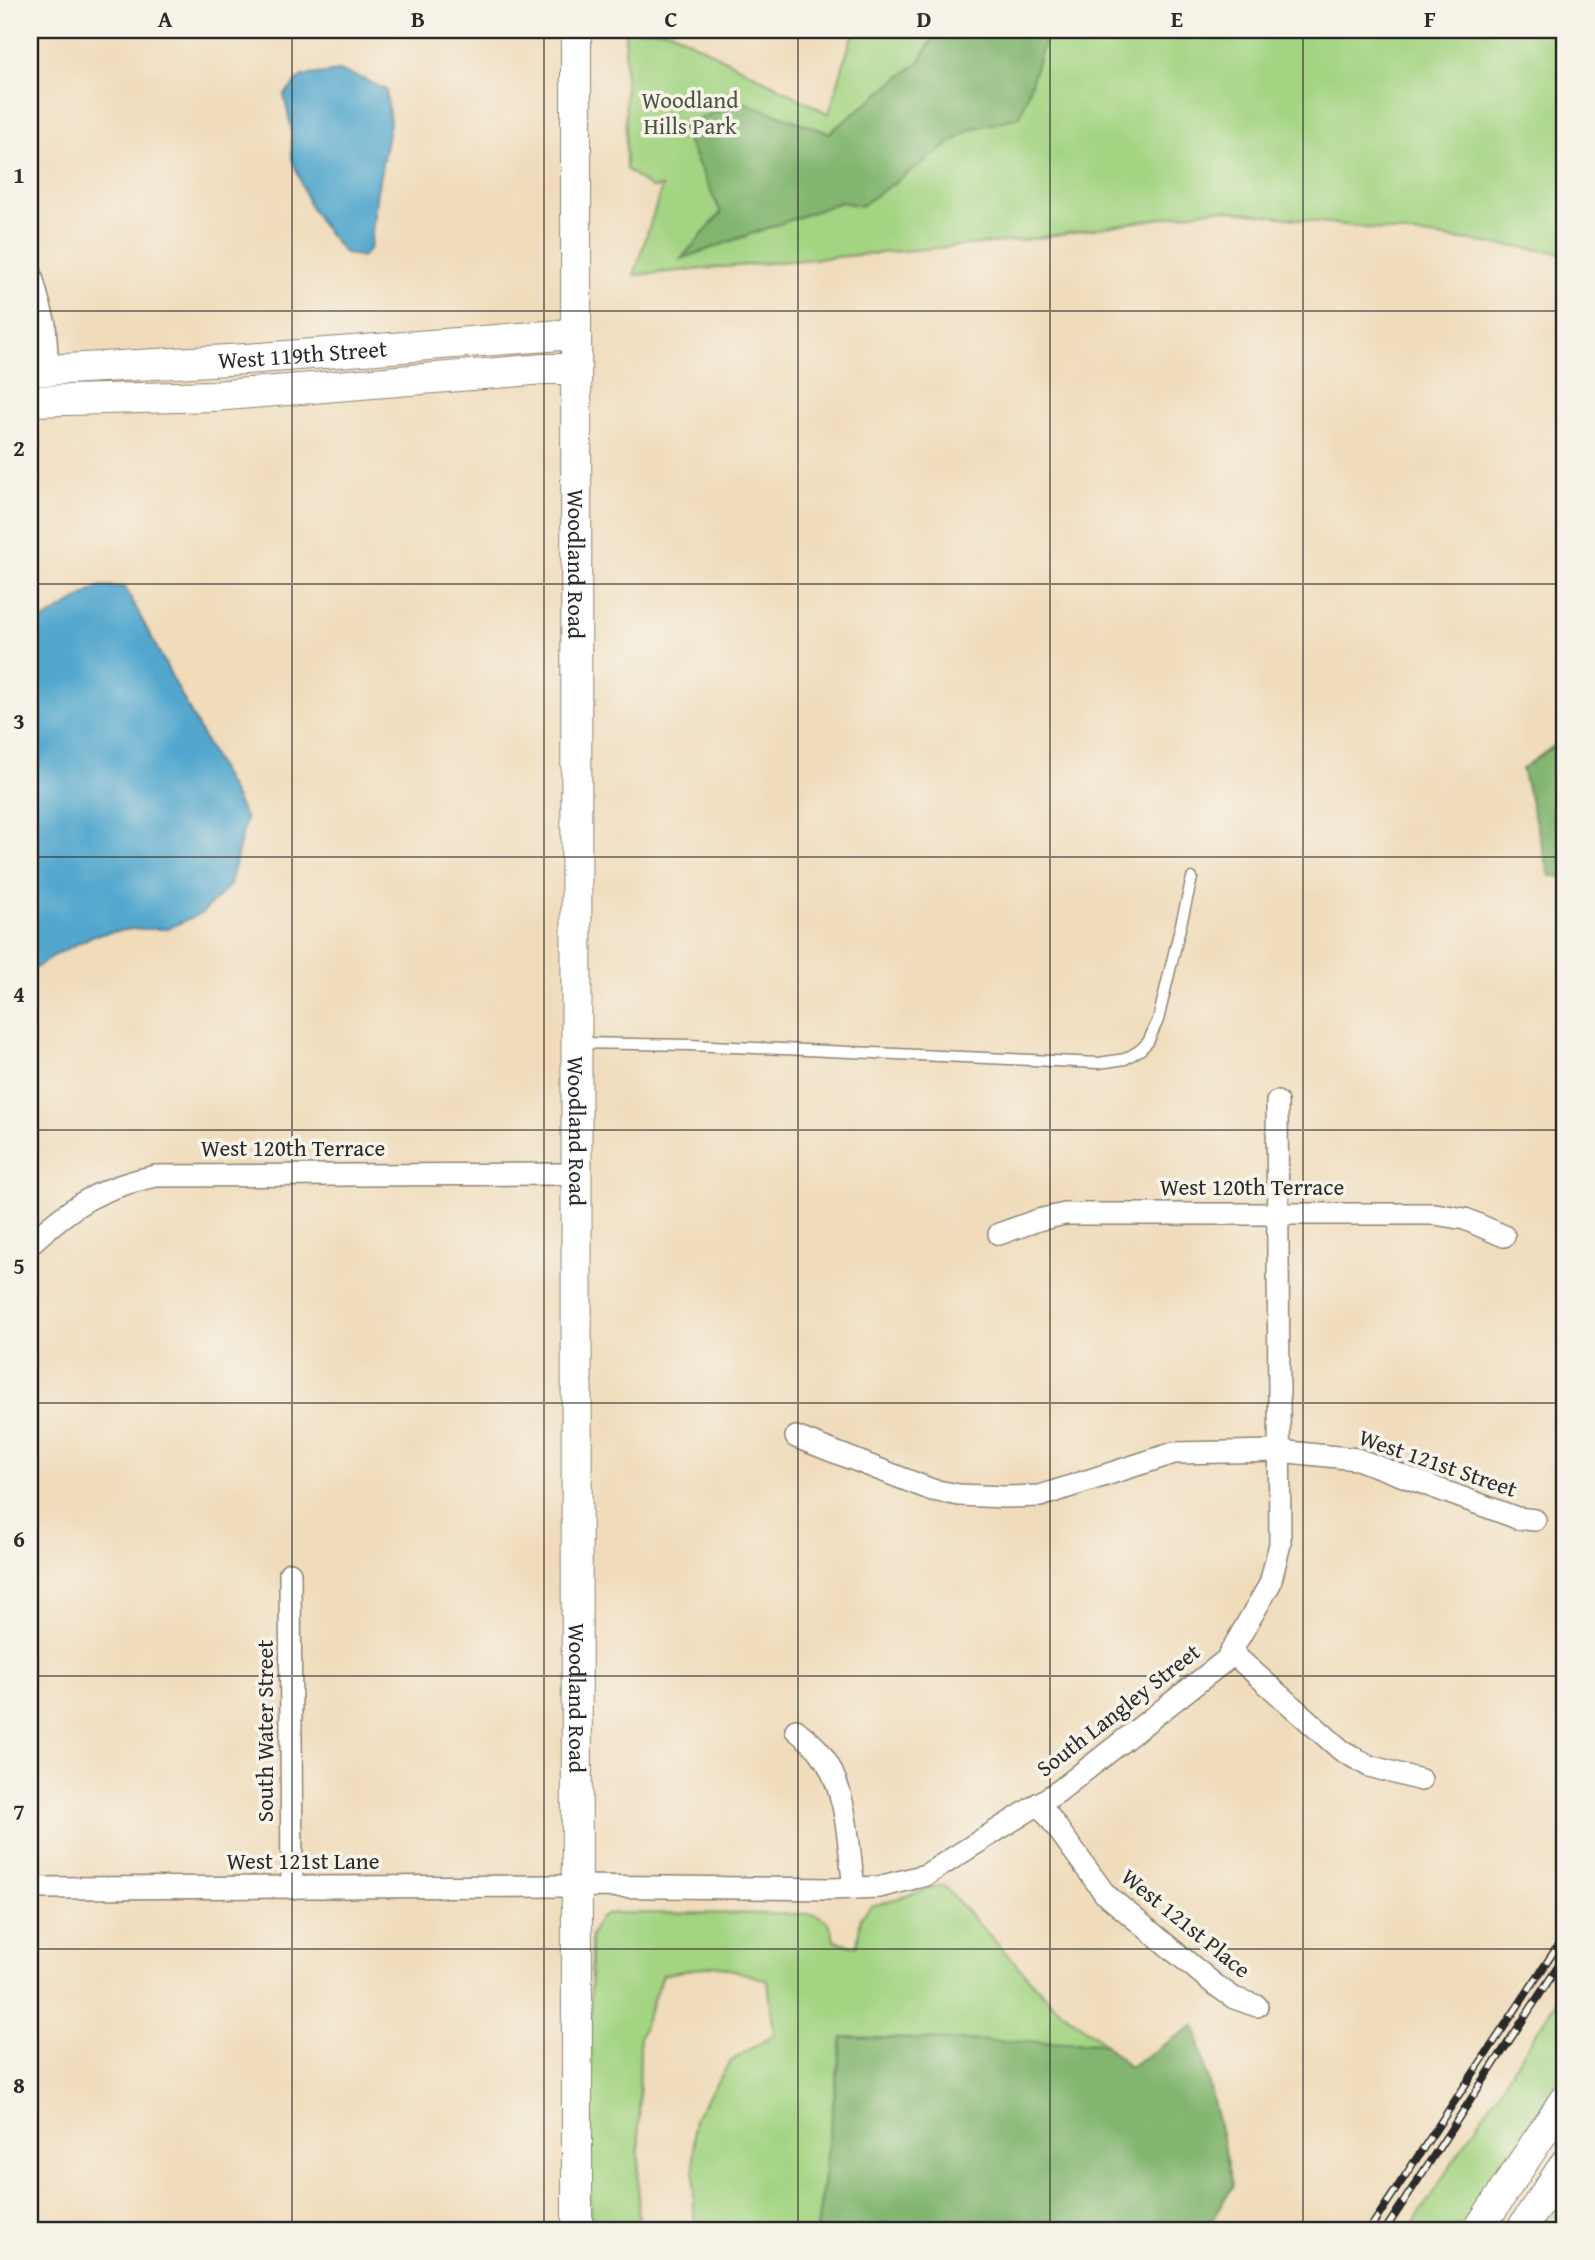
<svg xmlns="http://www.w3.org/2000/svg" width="1595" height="2260" viewBox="0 0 1595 2260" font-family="'Gentium Book Plus',serif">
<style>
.green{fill:#a3d482;stroke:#678056;stroke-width:2;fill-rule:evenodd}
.forest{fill:#82b670;stroke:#56704e;stroke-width:2}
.water{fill:#52a7ce;stroke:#3e697c;stroke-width:2}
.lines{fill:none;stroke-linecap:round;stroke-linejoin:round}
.service-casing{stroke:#8e8473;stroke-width:13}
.minor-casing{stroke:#8e8473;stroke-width:24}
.secondary-casing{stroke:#8e8473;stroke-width:32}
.service{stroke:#fff;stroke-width:10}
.minor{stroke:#fff;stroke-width:21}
.secondary{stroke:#fff;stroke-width:30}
.rail-casing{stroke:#2b2b2b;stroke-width:8}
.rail{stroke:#f7f3e8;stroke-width:5;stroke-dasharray:16;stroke-linecap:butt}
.grid{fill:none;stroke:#2b2b2b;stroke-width:2;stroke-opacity:0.55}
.labels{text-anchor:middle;stroke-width:7;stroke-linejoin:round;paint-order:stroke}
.park-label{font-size:23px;fill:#495541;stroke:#f7f3e8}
.street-label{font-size:23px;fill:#2b2b2b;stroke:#f7f3e8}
.neatline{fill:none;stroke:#2b2b2b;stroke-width:2.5}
.grid-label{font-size:23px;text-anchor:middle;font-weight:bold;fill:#2b2b2b}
</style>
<rect width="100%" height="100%" fill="#f7f3e8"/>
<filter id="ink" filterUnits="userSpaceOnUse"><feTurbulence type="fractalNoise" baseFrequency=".0143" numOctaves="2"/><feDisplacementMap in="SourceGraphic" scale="14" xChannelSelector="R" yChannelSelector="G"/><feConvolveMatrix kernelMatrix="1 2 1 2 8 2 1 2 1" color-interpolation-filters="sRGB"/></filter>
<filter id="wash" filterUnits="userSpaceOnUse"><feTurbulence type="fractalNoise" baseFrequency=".00686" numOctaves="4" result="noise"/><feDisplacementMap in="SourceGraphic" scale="28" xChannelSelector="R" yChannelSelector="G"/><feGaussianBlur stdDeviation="1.57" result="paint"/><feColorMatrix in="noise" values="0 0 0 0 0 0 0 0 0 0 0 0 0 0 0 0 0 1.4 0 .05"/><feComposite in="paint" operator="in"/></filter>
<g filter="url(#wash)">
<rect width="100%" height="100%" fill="#f0dcbb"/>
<g class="green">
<path d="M625 30H669L829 114 851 39 859 30H1565V253L1217 209 1025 240 634 275 662 187 651 188 626 169ZM969 131 841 202 682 258 721 213Z"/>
<path d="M943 1885 1051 2002 1105 2044 842 2037 817 2230H694V2119L730 2062 774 2034 768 1980 715 1965 662 1975 640 2037 638 2230H590L591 1936C595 1924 600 1914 615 1913L813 1914C828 1918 832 1926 834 1941L857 1946 861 1917 872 1906Z"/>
<polygon points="1565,1988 1565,2073 1461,2230 1409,2230"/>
<polygon points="1565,2165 1565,2230 1522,2230"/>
</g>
<g class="forest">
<polygon points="938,30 1058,30 1046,37 1020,117 971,129 861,206 841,202 681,259 721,213 681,127 740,101 829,133 919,62"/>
<polygon points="1565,738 1565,877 1550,876 1522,769"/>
<polygon points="1195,2025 1233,2185 1206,2230 817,2230 842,2037 1105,2044 1129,2067"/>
</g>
<g class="water">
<polygon points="339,71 364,79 386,90 390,123 377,191 370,249 362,257 345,253 325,230 309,204 292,158 291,126 284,95 302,76"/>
<polygon points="100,586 125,587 246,819 230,885 202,913 167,929 132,929 94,935 51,957 30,972 30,628"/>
</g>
</g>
<g filter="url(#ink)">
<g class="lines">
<g class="service-casing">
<polyline id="service" points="579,1043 689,1045 1099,1063 1125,1059 1140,1050 1148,1042 1158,1020 1192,878"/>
</g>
<g class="minor-casing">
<g id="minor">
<polyline points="30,270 45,324 48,370"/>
<polyline points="999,1234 1038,1220 1065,1214 1435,1214 1465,1219 1504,1236"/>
<path d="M30 1244C73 1205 98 1188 156 1176L576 1174"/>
<polyline points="796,1437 932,1490 959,1495 1004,1497 1040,1496 1174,1453 1279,1451 1357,1459 1517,1518 1535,1520"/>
<polyline points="290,1573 292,1888"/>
<polyline points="1231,1652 1341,1750 1369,1766 1421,1780"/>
<path d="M796 1730C804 1737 814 1744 820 1752 848 1789 848 1844 854 1888"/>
<polyline points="1039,1803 1105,1894 1214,1984 1234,1998 1257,2006"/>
<polyline points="30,1888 577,1886 832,1889 879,1887 926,1875 1059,1791 1226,1660 1270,1584 1280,1544 1277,1102"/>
</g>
</g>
<g class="secondary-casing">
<g id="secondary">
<path id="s1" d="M576 30 577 2230"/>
<path id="s2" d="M30 371 246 359 574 334"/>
<polyline points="30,401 214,396 545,369 574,369"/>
<polyline points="1478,2230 1565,2099"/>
<polyline points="1521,2230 1565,2164"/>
</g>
</g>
<use href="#service" class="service"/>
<use href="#minor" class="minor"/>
<use href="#secondary" class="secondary"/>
<g class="rail-casing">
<g id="rail">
<polyline points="1369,2230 1565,1935"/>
<polyline points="1385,2230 1565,1956"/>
</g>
</g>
<use href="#rail" class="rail"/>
</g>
</g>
<path class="grid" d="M292 30V2230M544 30V2230M798 30V2230M1050 30V2230M1303 30V2230M30 311H1565M30 584H1565M30 857H1565M30 1130H1565M30 1403H1565M30 1676H1565M30 1949H1565"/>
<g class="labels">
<g class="park-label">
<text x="690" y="108">Woodland<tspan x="690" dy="26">Hills Park</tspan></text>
</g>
<g class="street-label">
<text dy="8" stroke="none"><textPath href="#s2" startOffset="273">West 119th Street</textPath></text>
<text dy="8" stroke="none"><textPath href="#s1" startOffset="534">Woodland Road</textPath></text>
<text dy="8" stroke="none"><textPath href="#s1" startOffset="1101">Woodland Road</textPath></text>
<text x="293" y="1156">West 120th Terrace</text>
<text x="1252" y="1195">West 120th Terrace</text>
<text transform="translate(1438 1463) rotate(19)" y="8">West 121st Street</text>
<text dy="8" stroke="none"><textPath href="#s1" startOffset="1668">Woodland Road</textPath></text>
<text transform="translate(1118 1710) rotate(-38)" y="8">South Langley Street</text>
<text transform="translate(265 1731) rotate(-90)" y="8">South Water Street</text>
<text x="303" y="1869">West 121st Lane</text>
<text transform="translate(1186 1923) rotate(39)" y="8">West 121st Place</text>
</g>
</g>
<rect width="1595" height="2260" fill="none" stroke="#f7f3e8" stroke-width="77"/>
<rect x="38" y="38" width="1518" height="2184" class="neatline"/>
<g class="grid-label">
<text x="165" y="27">A</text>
<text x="418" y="27">B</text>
<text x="671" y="27">C</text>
<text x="924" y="27">D</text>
<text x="1177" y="27">E</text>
<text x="1430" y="27">F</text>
<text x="19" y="183">1</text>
<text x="19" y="456">2</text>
<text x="19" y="729">3</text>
<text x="19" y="1002">4</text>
<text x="19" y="1274">5</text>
<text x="19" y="1547">6</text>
<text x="19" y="1820">7</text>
<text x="19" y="2093">8</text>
</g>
</svg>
